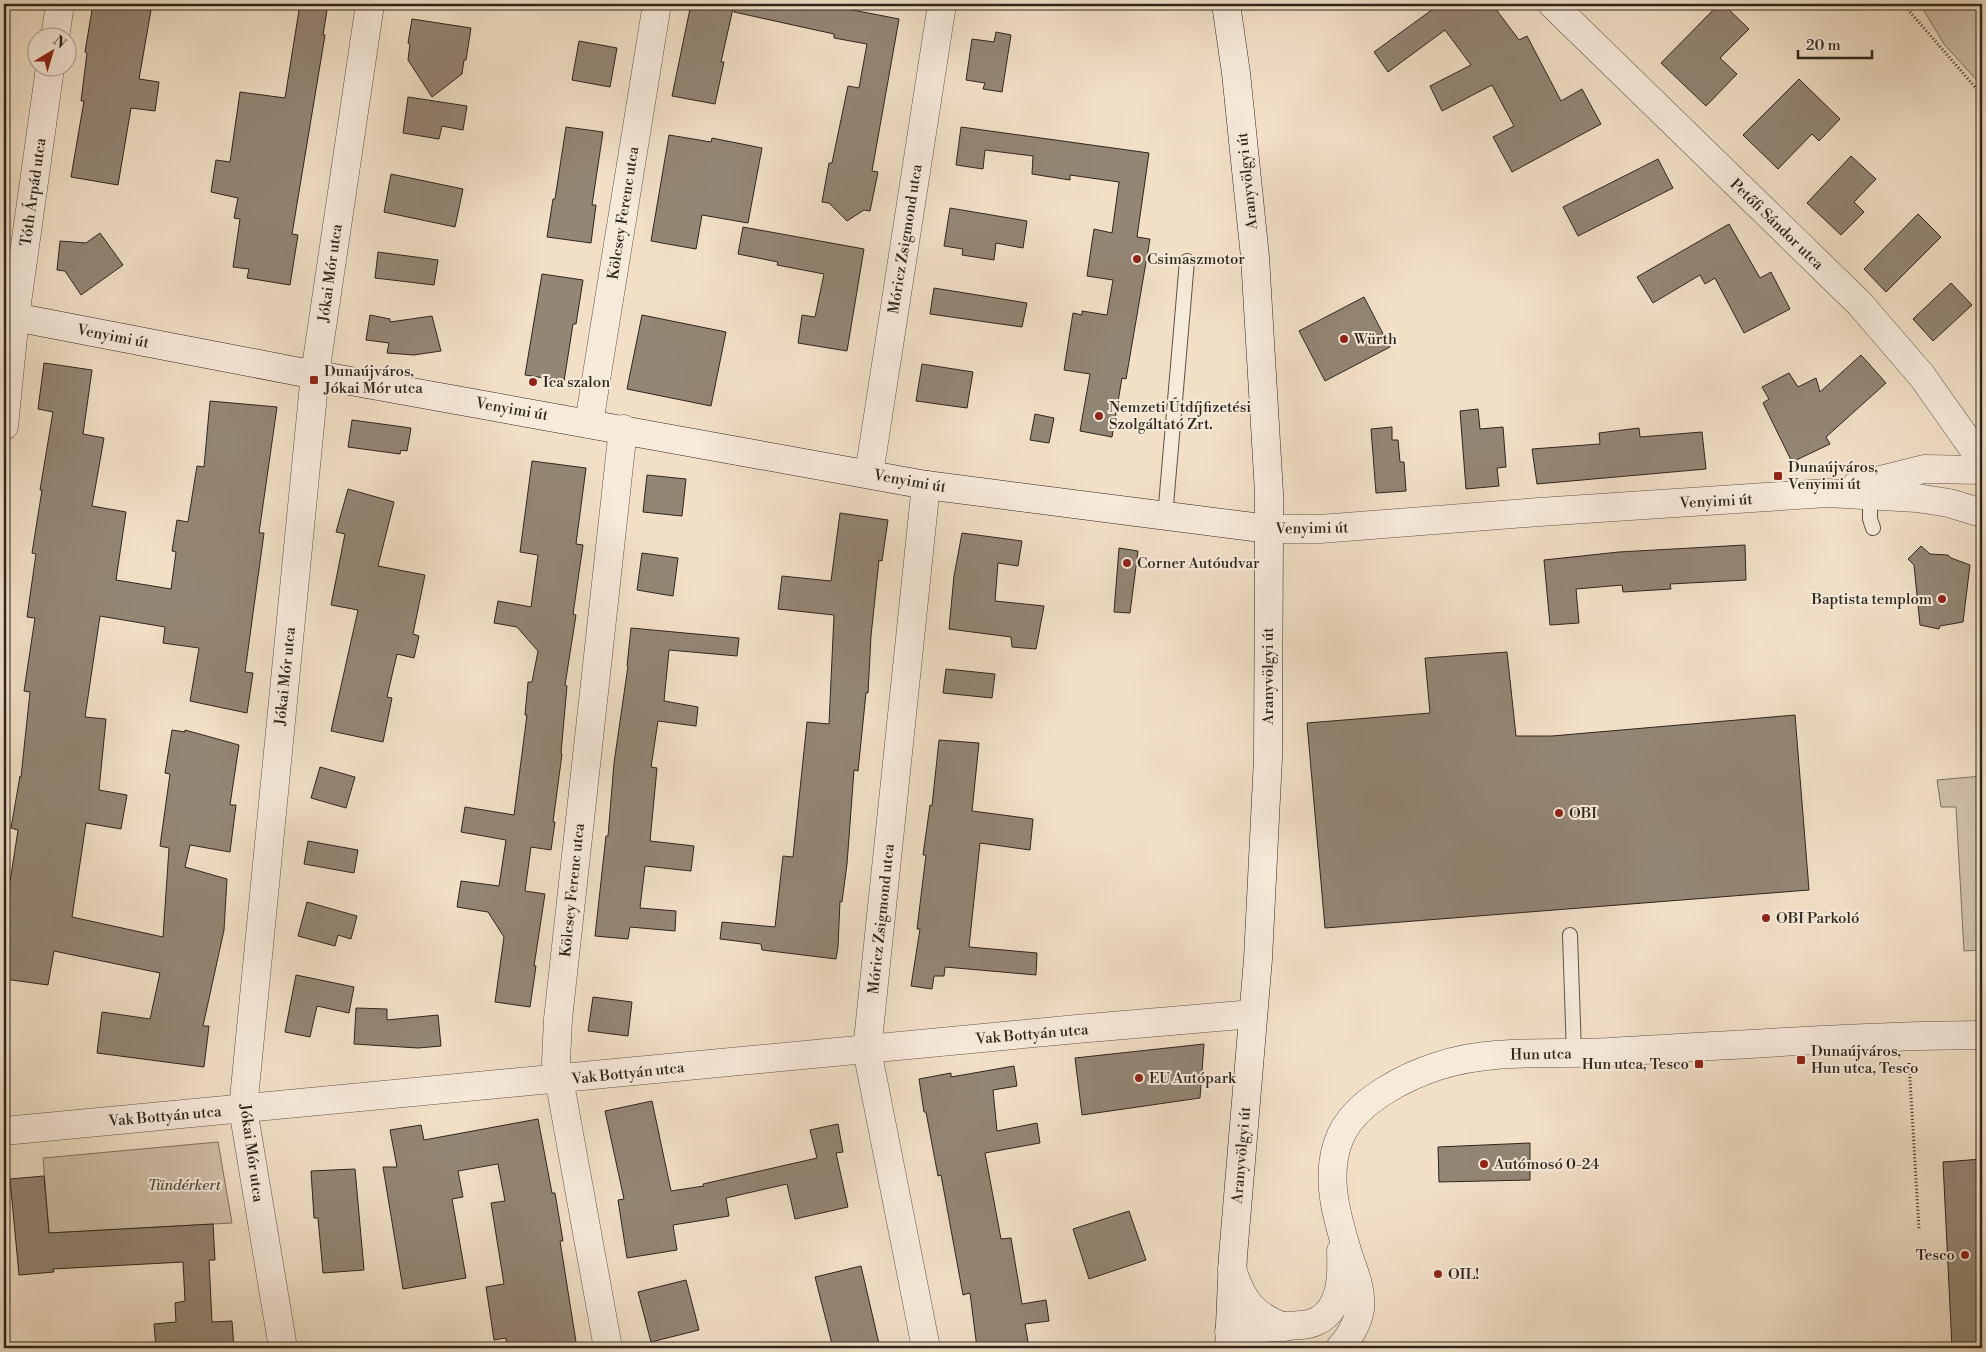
<svg xmlns="http://www.w3.org/2000/svg" width="1986" height="1352" viewBox="0 0 1986 1352" font-family="'Libre Bodoni',serif">
<style>
.green{fill:#d0c0a9;stroke:#7e7362}
.building{fill:#938674;stroke:#2d261c}
.lines{fill:none;stroke-linecap:round;stroke-linejoin:round}
.lane-casing{stroke:#5e5446;stroke-width:16}
.street-casing{stroke:#5e5446;stroke-width:29}
.secondary-casing{stroke:#2d261c;stroke-width:29}
.path{stroke:#2d261c;stroke-width:3;stroke-dasharray:1 2.5;stroke-linecap:butt}
.lane{stroke:#f6eada;stroke-width:14}
.street{stroke:#f6eada;stroke-width:28}
.secondary{stroke:#f6eada;stroke-width:28}
.poi-dot{fill:#8f2418;stroke:#f6eada;stroke-width:2}
.labels{text-anchor:middle;stroke-width:4;stroke-linejoin:round;paint-order:stroke}
.street-label{font-size:15px;fill:#2d261c;stroke:#f6eada}
.poi-label{font-size:15px;fill:#2d261c;stroke:#f6eada;text-anchor:start}
.park-label{font-size:15px;font-style:italic;fill:#564c3f;stroke:#f6eada}
</style>
<rect width="100%" height="100%" fill="#f1dfc6"/>
<filter id="stains"><feTurbulence type="fractalNoise" baseFrequency=".004" numOctaves="4"/><feColorMatrix values="0 0 0 0 .2 0 0 0 0 .09 0 0 0 0 .02 0 0 0 .5 -.17"/></filter>
<radialGradient id="worn" r=".72"><stop offset=".6" stop-color="#630" stop-opacity="0"/><stop offset="1" stop-color="#630" stop-opacity=".3"/></radialGradient>
<g class="green">
<polygon points="1920,4 1982,4 1982,86 1944,44"/>
<polygon points="1982,776 1982,950 1964,951 1956,807 1941,807 1937,780"/>
<polygon points="218,1142 232,1223 49,1233 43,1158"/>
</g>
<g class="building">
<polygon points="93,4 116,4 151,10 139,79 159,82 155,111 131,108 118,185 71,177 84,101 81,101 87,53 85,52"/>
<polygon points="300,4 328,4 323,35 325,35 292,234 298,235 290,285 247,278 249,269 233,267 240,219 234,218 238,198 211,192 216,160 230,162 240,92 285,98"/>
<polygon points="691,4 734,4 721,62 724,62 715,104 672,96"/>
<polygon points="735,4 822,4 899,19 872,171 878,172 870,211 864,210 847,221 829,203 822,202 829,163 832,163 848,86 859,88 867,44 834,38 834,34 734,12"/>
<polygon points="1440,4 1492,4 1519,40 1527,36 1561,101 1582,89 1601,124 1512,172 1493,137 1514,126 1492,85 1442,111 1430,86 1471,65 1445,30 1388,72 1374,52"/>
<polygon points="1719,4 1723,4 1749,29 1720,58 1737,74 1706,106 1661,63"/>
<polygon points="412,19 471,28 466,60 464,60 462,74 432,97 408,60 410,44 408,43"/>
<polygon points="996,32 1011,35 1002,92 983,89 985,83 966,80 972,39 994,42"/>
<polygon points="579,41 617,48 610,87 572,80"/>
<polygon points="1799,79 1840,119 1819,141 1812,134 1778,169 1743,135"/>
<polygon points="408,97 467,106 463,130 442,126 439,139 403,133"/>
<polygon points="566,127 603,132 592,205 596,205 591,243 547,237 553,199 555,199"/>
<polygon points="961,127 1149,153 1137,237 1150,239 1126,379 1122,378 1112,437 1080,431 1090,374 1064,370 1073,313 1082,315 1082,311 1107,315 1113,280 1087,276 1094,229 1112,233 1119,182 1070,175 1070,180 1032,174 1033,156 985,150 983,169 956,165"/>
<polygon points="669,135 711,142 712,138 762,148 748,223 702,215 696,249 651,241"/>
<polygon points="1851,156 1876,179 1854,202 1864,212 1841,235 1807,203"/>
<polygon points="1658,159 1673,188 1578,236 1563,207"/>
<polygon points="391,174 463,189 455,227 384,212"/>
<polygon points="950,208 1027,221 1023,248 996,243 994,260 962,255 963,249 944,246"/>
<polygon points="1918,214 1941,237 1886,292 1864,269"/>
<polygon points="1729,224 1760,278 1771,272 1790,309 1744,333 1715,278 1705,284 1700,275 1653,303 1637,277"/>
<polygon points="743,227 864,249 847,351 798,343 802,315 815,317 824,274 777,265 778,262 738,254"/>
<polygon points="100,233 123,265 81,295 65,271 57,270 60,241 86,243"/>
<polygon points="378,252 438,260 434,285 375,278"/>
<polygon points="542,274 583,280 576,324 573,324 564,381 525,375"/>
<polygon points="1951,283 1972,305 1933,341 1913,319"/>
<polygon points="934,288 1027,303 1022,327 930,314"/>
<polygon points="1364,297 1390,347 1325,381 1299,331"/>
<polygon points="370,315 390,319 390,322 432,316 441,351 414,355 387,353 389,343 366,340"/>
<polygon points="642,315 726,332 711,406 627,389"/>
<polygon points="1861,355 1886,383 1826,437 1830,444 1792,462 1763,403 1769,399 1762,387 1789,373 1798,387 1816,378 1820,392"/>
<polygon points="44,363 92,370 83,434 104,438 92,506 126,512 116,580 171,589 176,552 172,551 177,520 188,522 197,466 204,467 210,401 277,407 259,533 264,533 245,672 253,673 247,713 190,701 199,648 163,643 165,627 100,616 85,717 106,719 99,790 127,795 121,829 86,823 72,917 163,937 169,848 160,846 170,774 165,773 172,730 185,732 185,730 239,745 230,805 236,805 230,852 190,845 185,867 227,879 224,930 203,1026 209,1026 204,1067 97,1053 102,1012 150,1019 160,973 54,951 48,985 4,979 4,921 18,830 11,828 20,776 21,777 30,692 24,691 35,618 27,617 36,554 32,553 42,490 40,490 53,412 38,409"/>
<polygon points="922,364 973,372 967,408 916,401"/>
<polygon points="1478,409 1480,429 1503,427 1506,467 1497,468 1499,486 1466,489 1460,411"/>
<polygon points="1035,414 1054,418 1049,443 1030,440"/>
<polygon points="352,420 411,428 407,451 401,450 400,454 348,447"/>
<polygon points="1392,427 1392,440 1398,440 1400,462 1404,462 1406,491 1376,493 1371,429"/>
<polygon points="1639,428 1640,437 1702,432 1706,469 1537,484 1532,449 1600,444 1599,433"/>
<polygon points="532,461 586,468 576,544 583,545 573,614 576,615 565,685 567,686 561,753 562,754 553,822 555,822 551,850 531,847 525,891 545,894 534,966 536,966 530,1007 495,1002 504,937 488,912 457,907 461,881 499,886 506,840 461,832 465,807 514,815 527,715 525,715 528,682 532,682 538,651 517,627 494,623 498,601 531,607 538,555 520,552"/>
<polygon points="647,475 686,479 682,516 643,512"/>
<polygon points="348,489 394,502 378,566 425,575 413,634 419,636 414,658 397,654 387,697 392,698 383,742 331,731 358,610 331,605 345,534 336,532"/>
<polygon points="840,513 888,520 882,561 879,560 871,636 868,693 866,693 858,771 854,770 847,864 842,902 840,901 838,947 836,959 762,950 761,944 720,939 722,922 775,927 783,856 793,857 807,722 829,724 834,615 778,609 782,576 831,581"/>
<polygon points="962,533 1022,541 1018,566 998,563 995,601 1044,606 1036,649 1012,647 1011,637 949,629 954,576"/>
<polygon points="1745,545 1746,580 1670,584 1671,589 1623,592 1622,585 1576,589 1579,623 1550,625 1544,560 1619,552"/>
<polygon points="1921,546 1930,554 1948,555 1951,558 1970,565 1963,622 1940,626 1939,629 1920,625 1914,565 1908,559"/>
<polygon points="1119,548 1138,551 1130,613 1114,612"/>
<polygon points="642,553 678,558 673,596 637,590"/>
<polygon points="631,628 739,638 737,656 669,650 664,701 698,707 696,726 658,721 651,767 657,768 650,841 694,846 691,871 645,866 640,908 676,911 675,931 630,927 628,939 595,936 606,836 608,836 614,763 628,666 627,666"/>
<polygon points="1507,652 1516,736 1552,736 1795,715 1809,890 1325,928 1307,723 1430,713 1425,658"/>
<polygon points="946,669 995,674 992,698 943,693"/>
<polygon points="939,740 979,743 972,811 1033,819 1030,850 980,843 969,947 1037,953 1036,975 945,967 944,976 934,976 932,989 911,986 920,929 917,929 926,855 923,855 930,805 932,806"/>
<polygon points="320,767 355,777 346,808 311,798"/>
<polygon points="308,841 358,850 354,873 304,864"/>
<polygon points="307,902 357,916 351,939 338,935 335,946 298,936"/>
<polygon points="296,975 354,987 349,1013 317,1006 310,1037 285,1032"/>
<polygon points="593,997 632,1002 628,1036 588,1031"/>
<polygon points="356,1008 387,1009 387,1020 438,1015 441,1046 418,1048 354,1044"/>
<polygon points="1204,1044 1200,1098 1082,1115 1075,1058"/>
<polygon points="1014,1066 1017,1086 993,1090 997,1131 1037,1123 1040,1143 985,1153 1001,1239 1011,1238 1022,1304 1046,1300 1049,1321 1025,1324 1029,1348 977,1348 970,1293 963,1295 941,1175 938,1176 926,1112 924,1112 919,1079 951,1073 951,1077"/>
<polygon points="652,1101 671,1191 704,1186 703,1184 817,1158 810,1130 838,1124 843,1152 836,1153 848,1207 795,1219 787,1184 726,1198 729,1216 673,1225 677,1250 627,1258 618,1200 624,1199 605,1111"/>
<polygon points="538,1119 552,1193 555,1193 563,1241 560,1241 577,1348 507,1348 506,1338 494,1340 486,1287 504,1284 491,1203 505,1201 498,1164 458,1171 463,1197 452,1199 466,1278 403,1289 383,1167 397,1167 390,1130 421,1125 424,1140"/>
<polygon points="1530,1143 1530,1180 1439,1182 1438,1147"/>
<polygon points="1982,1159 1982,1348 1952,1348 1943,1162"/>
<polygon points="355,1169 364,1270 323,1273 318,1218 314,1218 311,1171"/>
<polygon points="44,1176 49,1233 213,1224 215,1260 209,1260 212,1322 232,1321 234,1348 156,1348 154,1324 176,1322 175,1303 185,1301 183,1262 53,1269 54,1272 19,1275 10,1179"/>
<polygon points="1129,1211 1146,1260 1089,1279 1073,1229"/>
<polygon points="861,1266 880,1348 833,1348 815,1277"/>
<polygon points="686,1280 699,1330 651,1342 638,1292"/>
</g>
<g class="lines">
<g class="lane-casing">
<g id="lane">
<polyline points="1870,496 1870,519 1873,528"/>
<polyline points="1165,517 1187,261"/>
<polyline points="1570,935 1574,1054"/>
</g>
</g>
<g class="street-casing">
<g id="street">
<polyline points="1552,4 1860,304 1922,376 1982,461"/>
<polyline points="55,38 60,4"/>
<polyline points="589,423 657,4"/>
<polyline points="4,426 15,317 50,68"/>
<polyline points="869,474 942,4"/>
<polyline points="1856,486 1924,469 1982,470"/>
<polyline points="1269,529 1320,529 1539,512 1827,493 1917,498 1949,503 1982,513"/>
<polyline points="4,1131 1077,1029 1253,1014"/>
<path d="M1232 1269C1242 1300 1252 1315 1284 1327"/>
<path d="M1229 1331C1249 1329 1268 1328 1287 1326 1297 1325 1308 1326 1317 1321 1342 1309 1342 1275 1341 1251"/>
<polyline points="283,1348 243,1109 315,374 370,4"/>
<polyline points="608,1348 556,1062 558,1019 623,429"/>
<polyline points="926,1348 867,1050 926,485"/>
<path d="M1340 1348C1349 1338 1358 1323 1360 1309 1362 1291 1355 1274 1349 1257 1337 1218 1323 1174 1341 1135 1357 1101 1404 1077 1438 1066 1492 1048 1554 1055 1611 1052 1735 1045 1858 1036 1982 1035"/>
</g>
</g>
<g class="secondary-casing">
<g id="secondary">
<polyline points="1226,4 1236,73 1255,257 1269,493 1269,529 1268,758 1258,959 1233,1256 1229,1348"/>
<polyline points="4,315 295,371 926,485 1269,529"/>
</g>
</g>
<g class="path">
<polyline points="1903,4 1982,95"/>
<polyline points="1909,1063 1919,1229"/>
</g>
<use href="#lane" class="lane"/>
<use href="#street" class="street"/>
<use href="#secondary" class="secondary"/>
</g>
<g class="poi-dot">
<circle cx="1137" cy="259" r="5"/>
<circle cx="1344" cy="339" r="5"/>
<rect x="309" y="375" width="10" height="10" rx="2.5"/>
<circle cx="533" cy="382" r="5"/>
<circle cx="1099" cy="416" r="5"/>
<rect x="1773" y="471" width="10" height="10" rx="2.5"/>
<circle cx="1127" cy="563" r="5"/>
<circle cx="1942" cy="599" r="5"/>
<circle cx="1559" cy="813" r="5"/>
<circle cx="1766" cy="918" r="5"/>
<rect x="1796" y="1055" width="10" height="10" rx="2.5"/>
<rect x="1694" y="1059" width="10" height="10" rx="2.5"/>
<circle cx="1139" cy="1078" r="5"/>
<circle cx="1484" cy="1164" r="5"/>
<circle cx="1965" cy="1255" r="5"/>
<circle cx="1438" cy="1274" r="5"/>
</g>
<g class="labels">
<g class="street-label">
<text transform="translate(1247 181) rotate(-96)" y="5">Aranyvölgyi út</text>
<text transform="translate(33 192) rotate(-82)" y="5">Tóth Árpád utca</text>
<text transform="translate(623 213) rotate(-81)" y="5">Kölcsey Ferenc utca</text>
<text transform="translate(1777 224) rotate(44)" y="5">Petőfi Sándor utca</text>
<text transform="translate(905 239) rotate(-81)" y="5">Móricz Zsigmond utca</text>
<text transform="translate(330 273) rotate(-82)" y="5">Jókai Mór utca</text>
<text transform="translate(113 336) rotate(11)" y="5">Venyimi út</text>
<text transform="translate(512 409) rotate(10)" y="5">Venyimi út</text>
<text transform="translate(910 481) rotate(10)" y="5">Venyimi út</text>
<text transform="translate(1716 501) rotate(-3)" y="5">Venyimi út</text>
<text transform="translate(1312 528) rotate(-1)" y="5">Venyimi út</text>
<text transform="translate(285 676) rotate(-84)" y="5">Jókai Mór utca</text>
<text transform="translate(1268 676) rotate(-90)" y="5">Aranyvölgyi út</text>
<text transform="translate(572 890) rotate(-84)" y="5">Kölcsey Ferenc utca</text>
<text transform="translate(881 919) rotate(-84)" y="5">Móricz Zsigmond utca</text>
<text transform="translate(1032 1034) rotate(-5)" y="5">Vak Bottyán utca</text>
<text transform="translate(1541 1054) rotate(-1)" y="5">Hun utca</text>
<text transform="translate(628 1073) rotate(-6)" y="5">Vak Bottyán utca</text>
<text transform="translate(165 1116) rotate(-5)" y="5">Vak Bottyán utca</text>
<text transform="translate(252 1153) rotate(82)" y="5">Jókai Mór utca</text>
<text transform="translate(1241 1155) rotate(-85)" y="5">Aranyvölgyi út</text>
</g>
<g class="poi-label">
<text x="1147" y="264">Csimaszmotor</text>
<text x="1354" y="344">Würth</text>
<text x="324" y="376">Dunaújváros,<tspan x="324" dy="17">Jókai Mór utca</tspan></text>
<text x="543" y="387">Ica szalon</text>
<text x="1109" y="412">Nemzeti Útdíjfizetési<tspan x="1109" dy="17">Szolgáltató Zrt.</tspan></text>
<text x="1788" y="472">Dunaújváros,<tspan x="1788" dy="17">Venyimi út</tspan></text>
<text x="1137" y="568">Corner Autóudvar</text>
<text x="1932" y="604" text-anchor="end">Baptista templom</text>
<text x="1569" y="818">OBI</text>
<text x="1776" y="923">OBI Parkoló</text>
<text x="1811" y="1056">Dunaújváros,<tspan x="1811" dy="17">Hun utca, Tesco</tspan></text>
<text x="1689" y="1069" text-anchor="end">Hun utca, Tesco</text>
<text x="1149" y="1083">EU Autópark</text>
<text x="1494" y="1169">Autómosó 0-24</text>
<text x="1955" y="1260" text-anchor="end">Tesco</text>
<text x="1448" y="1279">OIL!</text>
</g>
<g class="park-label">
<text x="184" y="1190">Tündérkert</text>
</g>
</g>
<rect width="1986" height="1352" fill="none" stroke="#f1dfc6" stroke-width="20"/>
<rect x="5" y="5" width="1976" height="1342" fill="none" stroke="#2d261c" stroke-width="2.5"/>
<rect x="10" y="10" width="1966" height="1332" fill="none" stroke="#2d261c"/>
<g transform="translate(52 52) rotate(38)"><circle r="24" fill="#f6eada" stroke="#a69c8e"/>
<path d="M0-4L9 19L0 12L-9 19Z" fill="#8f2418"/>
<text y="-8" font-size="14" font-weight="bold" text-anchor="middle" fill="#2d261c">N</text>
</g>
<path d="M1798 50v8h74v-8" fill="none" stroke="#2d261c" stroke-width="2.5"/>
<text x="1806" y="50" font-size="15" fill="#2d261c" stroke="#f6eada" stroke-width="4" paint-order="stroke">20 m</text>
<rect width="100%" height="100%" filter="url(#stains)"/>
<rect width="100%" height="100%" fill="url(#worn)"/>
</svg>
